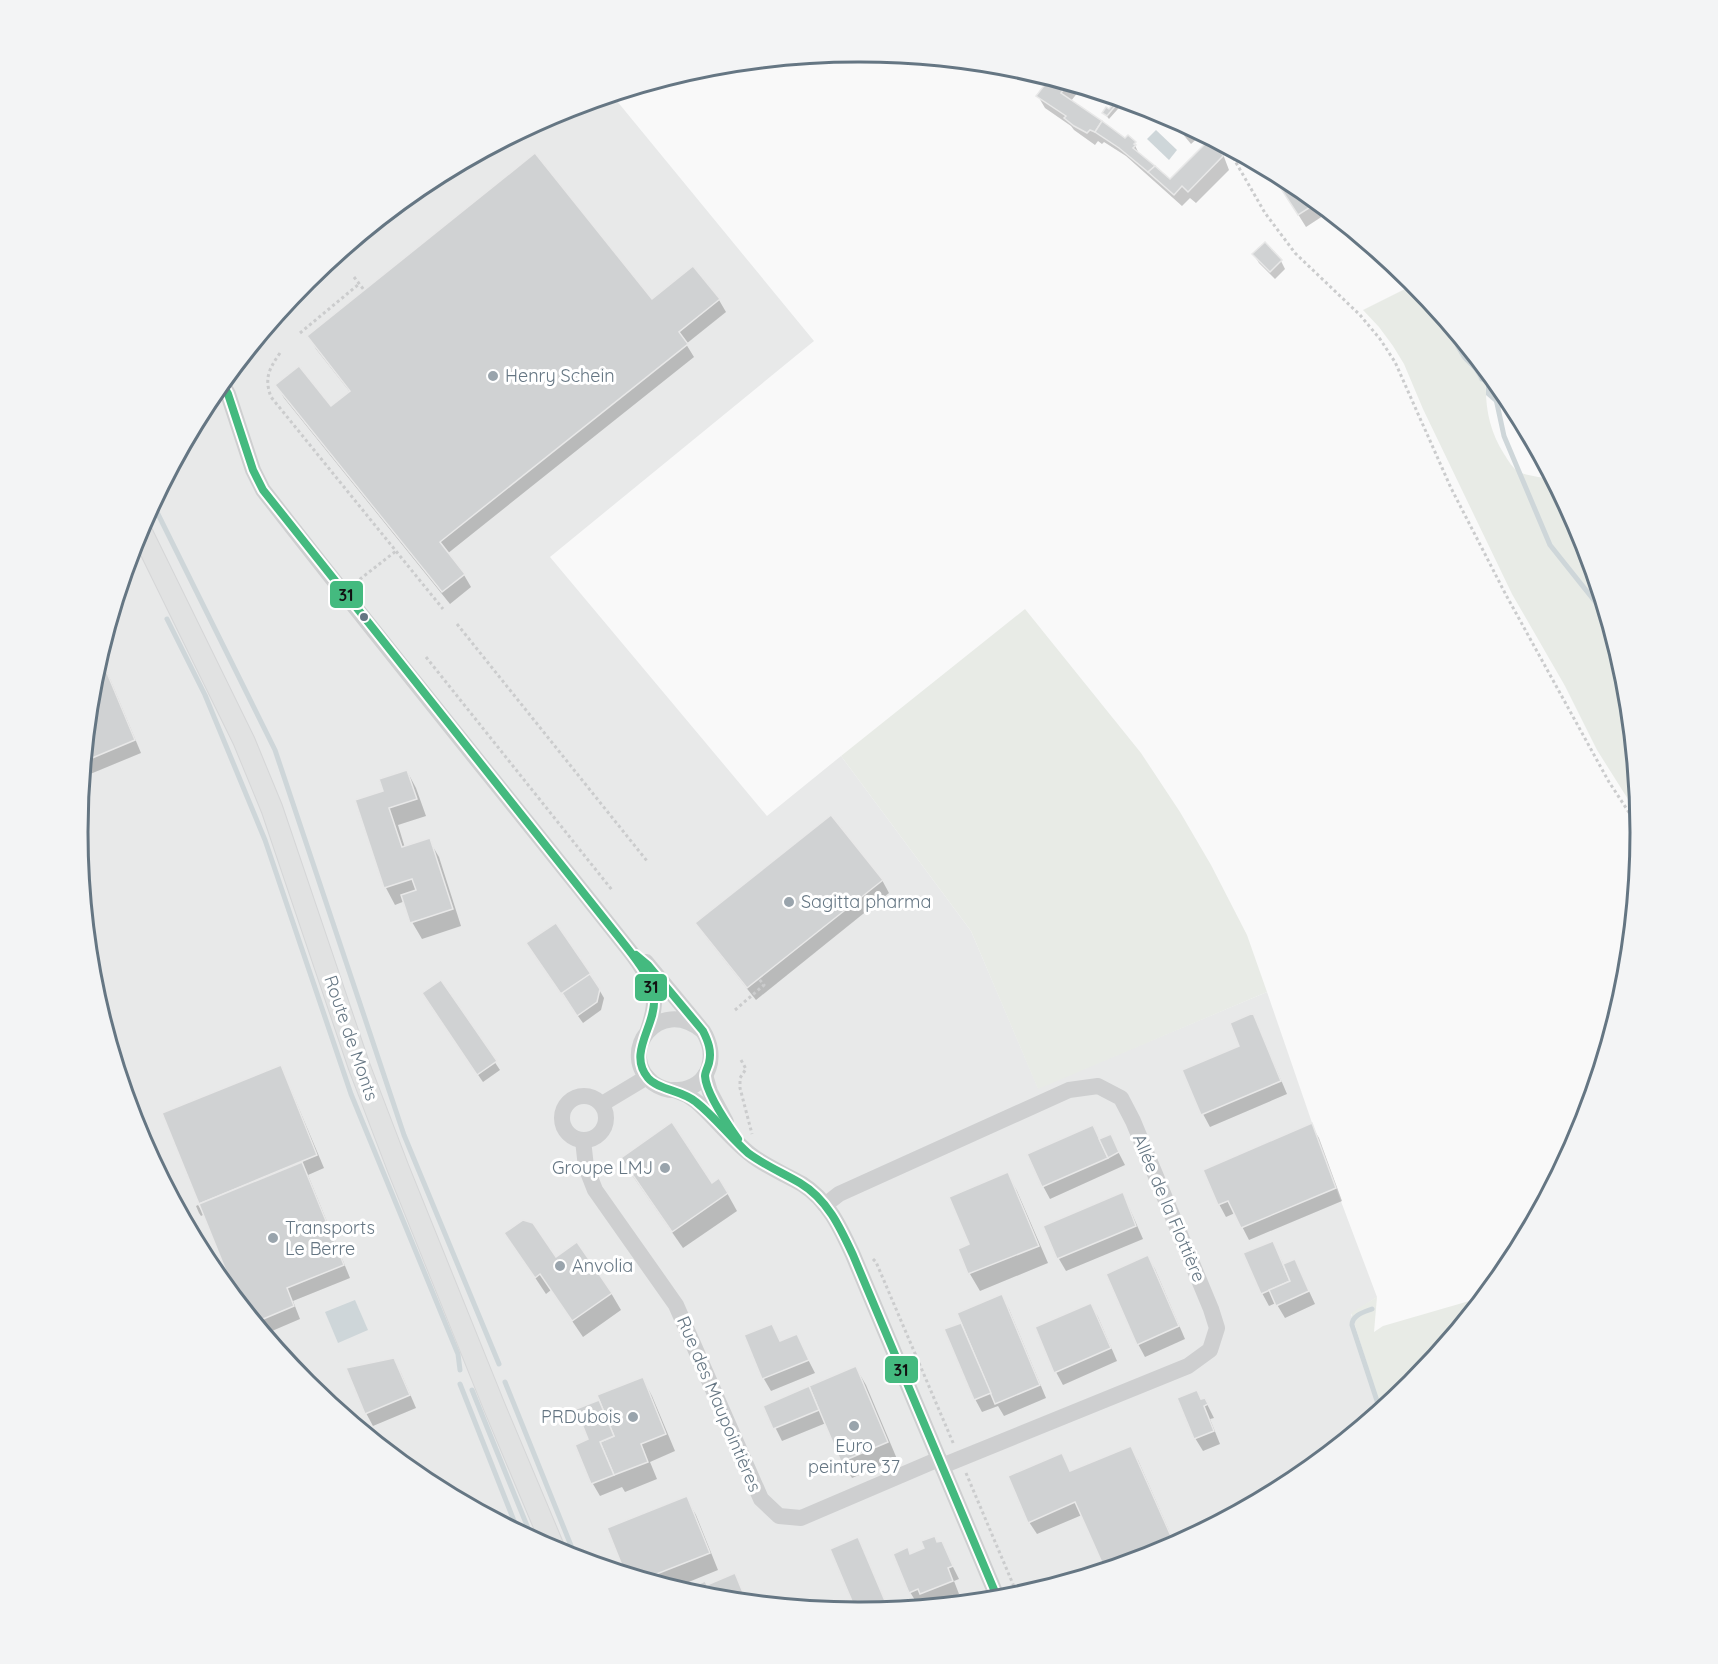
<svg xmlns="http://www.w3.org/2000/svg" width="1718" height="1664" viewBox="0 0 1718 1664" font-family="Quicksand,sans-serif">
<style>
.built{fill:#e8e9e9}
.green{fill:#e8ebe6}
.water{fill:#ced6d9}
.shadow{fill:#0003}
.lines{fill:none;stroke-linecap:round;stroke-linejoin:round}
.stream{stroke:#ced6d9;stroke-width:5}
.building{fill:#d0d2d3;stroke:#e8e8e8;stroke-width:1.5}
.major-casing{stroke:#d5d6d7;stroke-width:23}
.path{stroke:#cbcccd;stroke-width:3;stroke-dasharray:3 3;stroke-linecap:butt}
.minor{stroke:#cecfd0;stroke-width:16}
.major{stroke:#e1e2e2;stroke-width:21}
.bus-1-casing{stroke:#fff;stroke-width:12}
.bus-1{stroke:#44ba7f;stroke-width:8}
.poi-dot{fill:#99a4ac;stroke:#fff;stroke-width:2}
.bus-dot{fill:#657683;stroke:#fff;stroke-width:2}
.labels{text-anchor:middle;stroke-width:6;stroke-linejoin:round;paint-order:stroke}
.poi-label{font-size:18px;fill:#657683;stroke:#fff;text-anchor:start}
.street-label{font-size:18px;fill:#657683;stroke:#fff}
.rim{fill:none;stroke:#657683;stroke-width:3}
.line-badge{stroke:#fff;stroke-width:2}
.pale-badge-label{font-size:16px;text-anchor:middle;font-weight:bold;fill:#111}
</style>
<rect width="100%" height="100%" fill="#f9f9f9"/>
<polygon class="built" points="612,95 814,341 550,557 767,816 841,756 971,931 1038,1088 1267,992 1319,1143 1377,1297 1351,1314 1381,1409 1293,1482 1158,1554 1011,1598 859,1613 706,1598 560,1553 425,1481 307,1384 209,1266 137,1131 93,984 78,832 93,679 138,533 210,398 307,280 425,182 560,110"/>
<g class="green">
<path d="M1415 284 1443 319 1449 336 1470 367 1486 383C1485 408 1490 432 1504 454 1508 460 1513 469 1519 472 1527 476 1543 477 1551 479L1581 533 1625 680 1638 815 1597 750 1565 686 1512 594 1423 409 1404 364 1393 346 1379 327 1363 310Z"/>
<polygon points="1025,609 1141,753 1180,812 1211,865 1247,935 1267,992 1038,1089 971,931 841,756"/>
<polygon points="1377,1297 1374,1332 1383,1326 1483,1297 1411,1384 1381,1409 1351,1313"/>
</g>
<g class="water">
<polygon points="1156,130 1177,150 1169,160 1147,139"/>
<path d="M1443 319 1509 398 1511 403 1508 407 1501 408 1486 395V383L1480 381C1477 372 1468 365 1462 358 1454 346 1448 333 1443 319Z"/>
<polygon points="355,1300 368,1330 338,1343 325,1312"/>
</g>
<g class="shadow">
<polygon points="1052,78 1082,87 1071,101 1125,140 1134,143 1139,154 1170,181 1212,139 1217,142 1221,149 1229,170 1196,203 1190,198 1182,206 1126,156 1104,142 1102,144 1098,141 1095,145 1074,130 1071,126 1045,108 1038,96"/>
<polygon points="1120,99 1125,101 1109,119 1104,113 1109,111"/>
<polygon points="1168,116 1202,134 1191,144"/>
<polygon points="1271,171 1293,183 1329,212 1306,227"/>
<polygon points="1254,255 1281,261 1285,269 1275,279 1259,263"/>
<polygon points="719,300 726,312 686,344 694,357 447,554 464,575 471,587 450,604 284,398 277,386 331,409 350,392 316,349 309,337 651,301"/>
<polygon points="100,655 141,753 83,777 93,679"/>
<polygon points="407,771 416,788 426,816 398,825 405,848 429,840 439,857 461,926 422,939 412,922 405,901 395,905 386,888 357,801 385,792"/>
<polygon points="882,880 889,893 756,1000 705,936 697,924"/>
<polygon points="535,956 590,974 604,998 601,1010 583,1023"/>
<polygon points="441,982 500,1070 483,1082 428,1002"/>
<polygon points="1252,1015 1259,1028 1287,1094 1210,1127 1203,1114 1241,1046"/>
<polygon points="280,1067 287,1080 324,1168 308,1175 350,1278 293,1301 300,1319 265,1334 231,1292 229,1286 231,1285 234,1290 235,1290 205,1214 201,1216 199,1213 196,1206 198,1205 202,1211 203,1211 164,1114"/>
<polygon points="1311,1125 1319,1138 1342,1201 1249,1240 1235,1213 1226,1217 1219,1204"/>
<polygon points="1093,1127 1100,1140 1110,1136 1125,1165 1050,1199 1043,1186"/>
<polygon points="623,1158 712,1185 727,1193 737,1211 683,1248 632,1175"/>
<polygon points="1008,1174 1017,1191 1048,1263 980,1291 970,1274 960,1249 971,1245"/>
<polygon points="1122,1194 1129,1207 1143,1239 1066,1271 1059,1259 1045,1227"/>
<polygon points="506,1234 555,1259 611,1293 621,1310 583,1337 551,1290 546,1294"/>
<polygon points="1272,1242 1284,1265 1295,1261 1315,1304 1285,1318 1276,1303 1269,1306 1262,1293"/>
<polygon points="1148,1257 1155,1269 1185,1339 1145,1357 1138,1344"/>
<polygon points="1002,1296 1009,1309 1046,1398 1004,1416 998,1406 982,1412 975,1399 946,1330 963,1323"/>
<polygon points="1091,1305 1098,1317 1117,1361 1063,1385 1056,1372"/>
<polygon points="772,1325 781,1342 796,1336 815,1373 771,1391 764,1379 746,1336"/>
<polygon points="394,1360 401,1373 416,1408 373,1426 366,1413"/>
<polygon points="856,1368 866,1385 897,1459 852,1478 842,1461 826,1423 782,1441 765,1407 811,1394"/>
<polygon points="643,1379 652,1396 675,1451 650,1462 657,1479 625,1492 622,1487 600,1496 593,1484 577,1446 590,1440 578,1410 601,1401"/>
<polygon points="1205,1400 1214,1418 1210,1419 1220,1444 1203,1451 1195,1438 1202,1401"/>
<polygon points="1130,1448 1138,1460 1175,1544 1158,1554 1107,1569 1082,1515 1037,1534 1029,1522 1061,1455 1071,1473"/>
<polygon points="686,1498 696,1515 718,1570 674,1588 627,1574 609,1529"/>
<polygon points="857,1539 864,1552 889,1610 859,1613 832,1550"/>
<polygon points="941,1543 959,1579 954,1581 959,1594 930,1606 926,1601 918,1605 910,1592 911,1555"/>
</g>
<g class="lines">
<g class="stream">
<polyline points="1496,399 1504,436 1550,545 1605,614"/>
<polyline points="153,504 275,750 404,1135 499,1364"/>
<polyline points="167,619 205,695 265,840 351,1094 458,1354 460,1370"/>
<path d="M1372 1309C1364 1312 1352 1315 1352 1325L1380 1410"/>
<polyline points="505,1382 576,1558"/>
<polyline points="460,1384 518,1531"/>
<polyline points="472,1390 532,1538"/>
</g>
</g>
<g class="building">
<polygon points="1050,78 1068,83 1061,93 1102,121 1095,132 1090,130 1087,133 1074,126 1064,118 1066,116 1036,96"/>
<polygon points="1118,98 1121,99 1107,116 1102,113 1106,107 1109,109"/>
<polygon points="1170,117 1189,127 1183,132"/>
<polygon points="1102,121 1125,138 1128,135 1136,142 1134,144 1136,145 1133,148 1155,166 1148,172 1119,148 1095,132"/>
<polygon points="1210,139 1217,142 1223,156 1188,192 1182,186 1174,195 1148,172 1155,166 1170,179"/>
<polygon points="535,153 652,299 693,266 720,299 679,332 688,344 440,542 465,574 442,592 275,385 299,366 331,406 350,391 307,336"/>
<polygon points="1269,170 1293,183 1317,203 1298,215"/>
<polygon points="1265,242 1282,260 1270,272 1252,254"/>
<polygon points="100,656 135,740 85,761 93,679"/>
<polygon points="407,770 417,799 389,808 402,847 430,838 453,909 410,923 401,895 416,890 412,879 384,888 355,800 383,791 379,779"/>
<polygon points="831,815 883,880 747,988 695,923"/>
<polygon points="556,923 591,974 561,994 526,943"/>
<polygon points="590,974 600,989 597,1002 577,1016 562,993"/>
<polygon points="441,980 497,1061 477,1075 422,993"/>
<polygon points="1253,1013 1281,1081 1201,1115 1182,1070 1239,1046 1230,1023"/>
<polygon points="281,1065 317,1155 199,1204 162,1113"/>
<polygon points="672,1122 712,1183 719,1178 728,1193 672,1232 621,1158"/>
<polygon points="1312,1123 1336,1188 1241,1228 1228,1201 1218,1205 1203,1170"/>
<polygon points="1093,1125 1108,1158 1042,1187 1027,1154"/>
<polygon points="1111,1134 1119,1152 1108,1158 1099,1139"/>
<polygon points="302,1162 344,1265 287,1288 294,1306 256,1322 231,1292 234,1291 199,1204"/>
<polygon points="1008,1172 1039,1246 968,1274 958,1249 969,1244 949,1197"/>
<polygon points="1123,1192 1136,1226 1057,1259 1043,1226"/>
<polygon points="523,1220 533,1223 556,1257 577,1242 612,1293 572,1321 540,1274 535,1278 504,1233"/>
<polygon points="1273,1241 1290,1281 1261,1294 1243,1253"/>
<polygon points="1148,1255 1179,1326 1137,1345 1106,1274"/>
<polygon points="1295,1259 1309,1291 1276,1306 1269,1290 1290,1281 1283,1264"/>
<polygon points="1002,1294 1040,1385 995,1404 957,1313"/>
<polygon points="1091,1303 1111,1348 1054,1373 1035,1327"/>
<polygon points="961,1323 991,1393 974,1400 944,1329"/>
<polygon points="772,1324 780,1341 797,1334 809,1360 762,1379 744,1335"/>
<polygon points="394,1358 410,1395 365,1414 346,1368"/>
<polygon points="856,1366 888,1442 841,1462 809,1386"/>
<polygon points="643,1377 666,1434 641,1444 648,1462 614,1475 600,1442 614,1436 597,1395"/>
<polygon points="809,1386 819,1410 773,1429 763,1406"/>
<polygon points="1197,1390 1201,1399 1205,1398 1208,1404 1204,1406 1214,1431 1194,1439 1177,1398"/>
<polygon points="599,1400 614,1436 600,1442 614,1475 591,1484 575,1445 588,1439 576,1409"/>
<polygon points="1131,1446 1171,1536 1103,1565 1075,1502 1028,1523 1008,1476 1062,1453 1070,1471"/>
<polygon points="687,1496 710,1553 644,1579 625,1573 607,1528"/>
<polygon points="935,1536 937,1542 942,1541 953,1566 948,1568 953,1581 920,1594 918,1589 909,1593 893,1554 908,1547 910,1554 924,1548 921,1541"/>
<polygon points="858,1537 888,1608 882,1611 857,1613 830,1549"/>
<polygon points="735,1573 746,1600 751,1597 756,1603 706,1598 689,1593 694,1591 692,1587 705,1581 707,1585"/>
</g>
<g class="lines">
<g class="major-casing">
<polyline id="major" points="140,529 244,741 272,809 359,1066 398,1168 494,1406 555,1551"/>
</g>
<g class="path">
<polyline points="1227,147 1265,213 1295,253 1360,315 1380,339 1395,362 1451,488 1506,595 1609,782 1640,829"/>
<polyline points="354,277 364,290"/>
<polyline points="300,333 359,284"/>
<path d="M280 353C269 369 264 378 271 397L443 609"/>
<polyline points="355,583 396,551"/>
<polyline points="457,624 647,861"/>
<polyline points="426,657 612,890"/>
<polyline points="735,1010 764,985 759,979"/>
<polyline points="741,1060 746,1069 740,1078 740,1088 752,1134"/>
<polyline points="873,1259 876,1262 954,1445"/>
<polyline points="966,1473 1018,1596"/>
</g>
<g class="minor">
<path d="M222 383 228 394 253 470 263 490C380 641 502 790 621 940 635 957 653 979 654 1002 654 1012 651 1021 648 1030"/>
<path d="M646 962 703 1031C718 1055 711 1086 679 1090 670 1091 660 1088 653 1083 616 1054 658 994 703 1031"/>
<polyline points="705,1075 710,1092 726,1122"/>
<path d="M675 1090 687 1095 697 1102C716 1119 731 1139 750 1154 766 1167 785 1174 802 1184 828 1200 841 1229 853 1255L998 1599"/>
<circle cx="584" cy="1118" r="22"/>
<polyline points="602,1104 647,1077"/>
<polyline points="583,1140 586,1167 595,1190 676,1305 761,1499 779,1516 801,1518 939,1459"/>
<polyline points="825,1205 839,1194 1069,1090 1098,1086 1121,1098 1133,1121 1211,1309 1217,1328 1210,1350 1188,1366 942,1466"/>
</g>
<use href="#major" class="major"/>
<g class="bus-1-casing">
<g id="bus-1">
<path d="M222 383 228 394 253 470 263 490 621 940C634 957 652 977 654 999 656 1026 627 1053 648 1078 658 1090 682 1090 696 1102 715 1117 730 1137 748 1153 764 1165 783 1173 800 1183 827 1199 840 1227 853 1255L998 1599"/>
<path d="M636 955 648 965 703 1031C708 1041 712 1051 709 1063 708 1067 705 1072 705 1076 706 1093 728 1125 738 1139"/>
</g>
</g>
<use href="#bus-1" class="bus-1"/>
</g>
<g class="poi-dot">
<circle cx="493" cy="376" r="6"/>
<circle cx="789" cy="902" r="6"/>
<circle cx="665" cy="1168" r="6"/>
<circle cx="273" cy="1238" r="6"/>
<circle cx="560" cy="1266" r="6"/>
<circle cx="633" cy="1417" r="6"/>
<circle cx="854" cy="1426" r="6"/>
</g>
<circle class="bus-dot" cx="364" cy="617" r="5"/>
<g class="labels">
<g class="poi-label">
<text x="505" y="382">Henry Schein</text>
<text x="801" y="908">Sagitta pharma</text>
<text x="653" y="1174" text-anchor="end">Groupe LMJ</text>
<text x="285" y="1234">Transports<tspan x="285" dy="21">Le Berre</tspan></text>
<text x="572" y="1272">Anvolia</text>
<text x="621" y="1423" text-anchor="end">PRDubois</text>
<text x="854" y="1452" text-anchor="middle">Euro<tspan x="854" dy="21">peinture 37</tspan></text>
</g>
<g class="street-label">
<text transform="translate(351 1038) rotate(71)" y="6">Route de Monts</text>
<text transform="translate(1169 1208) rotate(67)" y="6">Allée de la Flottière</text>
<text transform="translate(719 1404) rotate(67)" y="6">Rue des Maupointières</text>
</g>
</g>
<path d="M0 0H1718V1664H0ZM858 62H860A770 770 0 0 1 1630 832V832A770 770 0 0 1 860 1602H858A770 770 0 0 1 88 832V832A770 770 0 0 1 858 62Z" fill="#f3f4f5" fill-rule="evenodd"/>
<path class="rim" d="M858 62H860A770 770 0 0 1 1630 832V832A770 770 0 0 1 860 1602H858A770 770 0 0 1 88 832V832A770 770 0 0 1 858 62Z"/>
<g class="line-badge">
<rect x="329" y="580" width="35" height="29" rx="6" fill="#44ba7f"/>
<rect x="634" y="973" width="34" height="29" rx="6" fill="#44ba7f"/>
<rect x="884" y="1355" width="35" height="29" rx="6" fill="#44ba7f"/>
</g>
<g class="pale-badge-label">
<text x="346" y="601">31</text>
<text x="651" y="993">31</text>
<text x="901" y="1376">31</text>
</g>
</svg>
